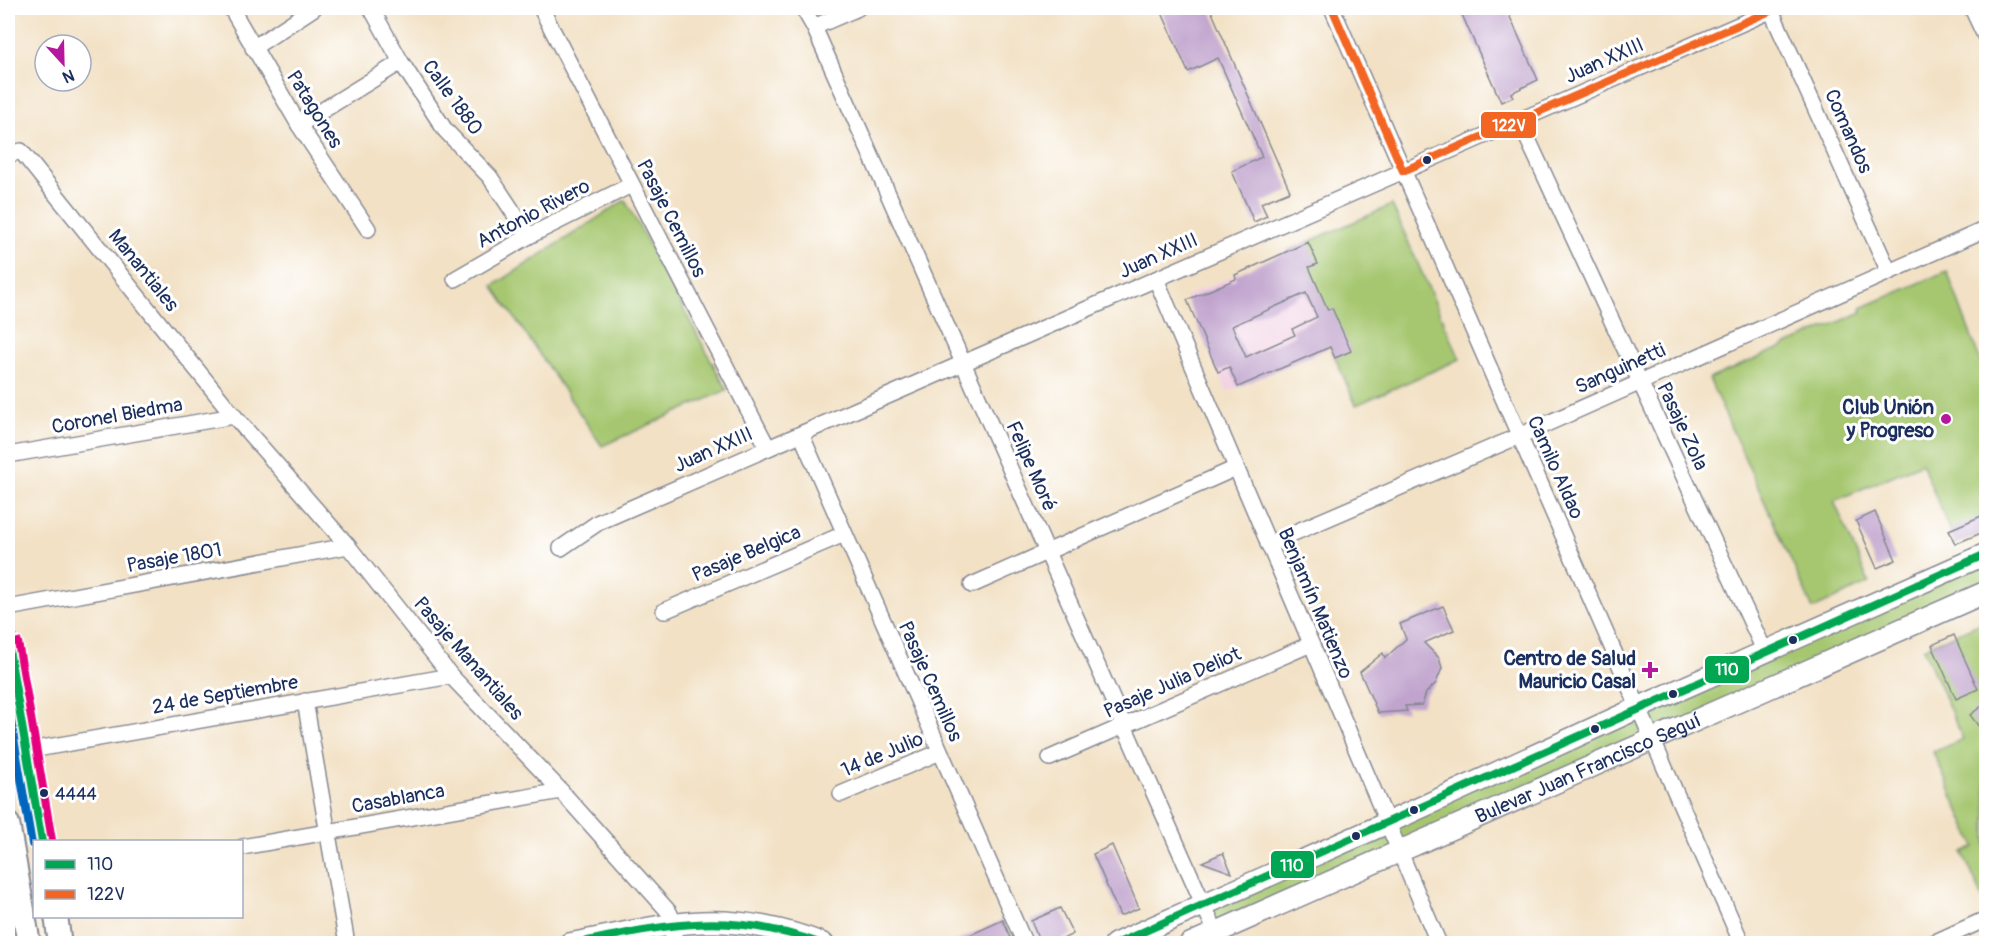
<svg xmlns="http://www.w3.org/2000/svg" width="1994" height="951" viewBox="0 0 1994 951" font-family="Pangolin,sans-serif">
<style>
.built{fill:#f1d0e3}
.green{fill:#a6c76f;stroke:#607b66;stroke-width:1.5}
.building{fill:#c1a4ce;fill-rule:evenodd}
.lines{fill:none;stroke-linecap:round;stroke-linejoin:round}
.street-casing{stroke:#868892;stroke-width:18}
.secondary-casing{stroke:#868892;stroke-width:24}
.primary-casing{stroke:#868892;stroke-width:26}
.street{stroke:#fff;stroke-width:15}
.secondary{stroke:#fff;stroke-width:21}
.primary{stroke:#fff;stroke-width:22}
.bus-1-casing{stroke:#fff;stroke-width:12}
.bus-2-casing{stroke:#fff;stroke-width:12}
.bus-3-casing{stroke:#fff;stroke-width:12}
.bus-4-casing{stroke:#fff;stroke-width:12}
.bus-1{stroke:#00a651;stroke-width:8}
.bus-2{stroke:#f26522;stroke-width:8}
.bus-3{stroke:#0065bd;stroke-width:8}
.bus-4{stroke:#e5007d;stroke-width:8}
.bus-dot{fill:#1b2f5e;stroke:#fff;stroke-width:2}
.poi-dot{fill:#b5179e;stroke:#fff;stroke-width:2}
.labels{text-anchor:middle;stroke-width:6;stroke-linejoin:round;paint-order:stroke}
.bus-label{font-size:18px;fill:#1b2f5e;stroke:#fff;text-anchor:start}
.street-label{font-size:20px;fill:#1b2f5e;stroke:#fff}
.poi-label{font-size:20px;font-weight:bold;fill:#1b2f5e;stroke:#fff;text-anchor:end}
.line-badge{stroke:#fff;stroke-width:2}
.badge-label{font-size:16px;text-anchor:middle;font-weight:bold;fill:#fff}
</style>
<rect width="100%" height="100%" fill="#fff"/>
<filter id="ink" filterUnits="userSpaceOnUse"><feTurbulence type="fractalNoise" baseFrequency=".0167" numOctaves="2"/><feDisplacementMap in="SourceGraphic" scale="12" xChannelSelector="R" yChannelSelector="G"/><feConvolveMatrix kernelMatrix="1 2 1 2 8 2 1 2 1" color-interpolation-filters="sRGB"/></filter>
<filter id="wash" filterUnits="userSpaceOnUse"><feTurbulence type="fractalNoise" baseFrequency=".008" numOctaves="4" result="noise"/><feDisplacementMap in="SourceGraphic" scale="24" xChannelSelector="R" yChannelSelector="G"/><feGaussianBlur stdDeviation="1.35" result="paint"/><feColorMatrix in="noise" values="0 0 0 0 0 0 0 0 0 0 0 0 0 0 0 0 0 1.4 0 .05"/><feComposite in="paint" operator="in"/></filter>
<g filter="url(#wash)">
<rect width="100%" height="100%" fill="#f2e1c5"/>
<polygon class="built" points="1288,251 1330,347 1227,392 1185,297"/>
<g class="green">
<polygon points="625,200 727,390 602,446 493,286"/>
<polygon points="1392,205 1460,359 1356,405 1288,251"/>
<polygon points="1947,271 1986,376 1986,531 1955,544 1922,463 1834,501 1869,583 1813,609 1709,379 1862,312 1861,308"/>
<polygon points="1986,554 1986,592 1216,932 1204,905"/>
<polygon points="1986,621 1986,897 1983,899 1963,853 1975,847 1933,752 1963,739 1923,648"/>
<polygon points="675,925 673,943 569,944"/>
</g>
<g id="blocks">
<g class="building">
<polygon points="1160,8 1210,8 1290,191 1261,203 1267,216 1254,222 1232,171 1262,157 1218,58 1188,72"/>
<polygon points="1459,8 1506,8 1538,80 1511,93 1513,97 1501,102"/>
<path d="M1308 242 1318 264 1309 267 1328 310 1332 308 1351 351 1335 358 1330 347 1238 387 1229 367 1218 372 1187 300 1236 279 1235 275ZM1306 293 1317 317 1292 329 1295 335 1246 357 1232 326Z"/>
<polygon points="1875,512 1896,560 1877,568 1856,521"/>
<polygon points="1986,514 1986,531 1955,544 1949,530"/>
<polygon points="1443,606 1454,630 1424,643 1439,658 1442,668 1436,683 1426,693 1422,705 1405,706 1407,711 1378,713 1360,672 1383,653 1385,658 1406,639 1400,624"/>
<polygon points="1954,635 1978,689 1956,699 1932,645"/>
<polygon points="1986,703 1986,736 1970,715"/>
<polygon points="1112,845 1139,908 1120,916 1093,854"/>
<polygon points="1223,853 1232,873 1202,862"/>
<polygon points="1060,908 1073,934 1053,944 1039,940 1031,921"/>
<polygon points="1003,920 1013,944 950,944"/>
</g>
</g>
</g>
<g filter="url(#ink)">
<use href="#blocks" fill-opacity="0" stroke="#868892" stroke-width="1.5"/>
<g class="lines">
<g class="street-casing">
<g id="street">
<polyline points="231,8 299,125 368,229"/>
<polyline points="371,8 401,62 445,130 490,177 529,236"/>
<polyline points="541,8 768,448"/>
<polyline points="803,8 814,27 1221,944"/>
<polyline points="1332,8 1742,944"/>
<polyline points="1770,8 1889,272"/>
<polyline points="1972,8 1986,38"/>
<polyline points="814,27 858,8"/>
<polyline points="253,48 314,8"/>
<polyline points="1519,120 1765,652"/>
<polyline points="299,125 401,62"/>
<polyline points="8,155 21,151 234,416 348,546 451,676 561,791 669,912 675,925 673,944"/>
<polyline points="455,279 529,236 631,185"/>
<polyline points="1156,279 1439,944"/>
<polyline points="801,434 1025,944"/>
<polyline points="8,455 234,416"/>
<polyline points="1268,544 1519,436 1986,229"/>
<polyline points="561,548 599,522 1777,8"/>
<polyline points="972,585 1236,468"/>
<polyline points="8,608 348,546"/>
<polyline points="664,611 844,534"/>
<polyline points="305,701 347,944"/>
<polyline points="8,754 451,676"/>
<polyline points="1050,758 1311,644"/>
<polyline points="841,794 940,752"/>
<polyline points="242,847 561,791"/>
<polyline points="1931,944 1986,919"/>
</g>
</g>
<g class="secondary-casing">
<g id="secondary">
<path d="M569 944C612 936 657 924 701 922 741 920 785 929 823 944"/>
<polyline points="1115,944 1387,823 1638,708 1986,554"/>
<path id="s1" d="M1190 944 1986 592"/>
</g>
</g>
<g class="primary-casing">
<g id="primary">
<polyline points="8,644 42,842"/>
<polyline points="8,824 29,944"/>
<polyline points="56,916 60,944"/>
</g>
</g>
<use href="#street" class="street"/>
<use href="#secondary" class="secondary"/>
<use href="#primary" class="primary"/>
<g class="bus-1-casing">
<g id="bus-1">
<polyline points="8,644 42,842"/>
<path d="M572 944C666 925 727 909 822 944"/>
<path d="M1116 944C1406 814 1695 683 1986 554"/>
</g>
</g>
<g class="bus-2-casing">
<polyline id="bus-2" points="1332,8 1403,171 1777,8"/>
</g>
<g class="bus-3-casing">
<polyline id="bus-3" points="8,703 32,844"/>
</g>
<g class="bus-4-casing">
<polyline id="bus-4" points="18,642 52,840"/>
</g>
<use href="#bus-1" class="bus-1"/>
<use href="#bus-2" class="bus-2"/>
<use href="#bus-3" class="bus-3"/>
<use href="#bus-4" class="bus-4"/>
</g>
</g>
<g class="bus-dot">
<circle cx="1427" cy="160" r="5"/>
<circle cx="1793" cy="640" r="5"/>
<circle cx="1673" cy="694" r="5"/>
<circle cx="1595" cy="729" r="5"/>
<circle cx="44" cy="793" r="5"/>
<circle cx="1414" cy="810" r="5"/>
<circle cx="1356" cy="836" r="5"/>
</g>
<g class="poi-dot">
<circle cx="1946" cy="419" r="6"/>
<path d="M1647 661h6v6h6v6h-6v6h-6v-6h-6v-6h6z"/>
</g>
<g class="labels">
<g class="bus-label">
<text x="55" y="800">4444</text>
</g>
<g class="street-label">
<text transform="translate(1604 60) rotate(-24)" y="7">Juan XXIII</text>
<text transform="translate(453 97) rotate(54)" y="7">Calle 1880</text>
<text transform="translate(315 109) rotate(58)" y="7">Patagones</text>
<text transform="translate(1849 131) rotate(66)" y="7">Comandos</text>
<text transform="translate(533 213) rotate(-28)" y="7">Antonio Rivero</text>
<text transform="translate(672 218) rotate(63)" y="7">Pasaje Cemillos</text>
<text transform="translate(1158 255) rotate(-24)" y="7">Juan XXIII</text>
<text transform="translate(144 270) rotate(51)" y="7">Manantiales</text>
<text transform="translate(1620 368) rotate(-24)" y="7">Sanguinetti</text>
<text transform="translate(117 415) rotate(-10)" y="7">Coronel Biedma</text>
<text transform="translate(1683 426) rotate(65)" y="7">Pasaje Zola</text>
<text transform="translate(713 449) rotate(-24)" y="7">Juan XXIII</text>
<text transform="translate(1032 466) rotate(66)" y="7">Felipe Moré</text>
<text transform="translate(1556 467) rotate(66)" y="7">Camilo Aldao</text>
<text transform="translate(746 553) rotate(-23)" y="7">Pasaje Belgica</text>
<text transform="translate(174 557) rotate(-10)" y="7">Pasaje 1801</text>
<text transform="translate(1316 603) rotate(67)" y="7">Benjamín Matienzo</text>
<text transform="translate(469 658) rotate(49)" y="7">Pasaje Manantiales</text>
<text transform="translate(931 681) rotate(66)" y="7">Pasaje Cemillos</text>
<text transform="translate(1172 682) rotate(-24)" y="7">Pasaje Julia Deliot</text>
<text transform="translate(225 694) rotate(-10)" y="7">24 de Septiembre</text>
<text transform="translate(882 754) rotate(-23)" y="7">14 de Julio</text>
<text dy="7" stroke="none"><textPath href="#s1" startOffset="435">Bulevar Juan Francisco Seguí</textPath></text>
<text transform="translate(398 798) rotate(-10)" y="7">Casablanca</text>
</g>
<g class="poi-label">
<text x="1934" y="414">Club Unión<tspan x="1934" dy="23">y Progreso</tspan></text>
<text x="1636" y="665">Centro de Salud<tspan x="1636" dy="23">Mauricio Casal</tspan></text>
</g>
</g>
<g class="line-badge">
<rect x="1480" y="111" width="57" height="28" rx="6" fill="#f26522"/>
<rect x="1704" y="655" width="46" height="29" rx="6" fill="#00a651"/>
<rect x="1270" y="850" width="45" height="29" rx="6" fill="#00a651"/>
</g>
<g class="badge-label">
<text x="1509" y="131">122V</text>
<text x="1727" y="675">110</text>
<text x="1292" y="871">110</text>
</g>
<rect width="1994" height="951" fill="none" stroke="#fff" stroke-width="30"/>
<rect x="33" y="840" width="210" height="78" fill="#ffffff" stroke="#a4acbf" stroke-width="1.5"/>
<rect x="45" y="860" width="30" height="9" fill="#00a651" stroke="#a4acbf" stroke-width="1.5"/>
<text x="87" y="870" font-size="18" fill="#1b2f5e">110</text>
<rect x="45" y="890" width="30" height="9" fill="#f26522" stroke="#a4acbf" stroke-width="1.5"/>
<text x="87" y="900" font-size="18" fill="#1b2f5e">122V</text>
<g transform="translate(63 63) rotate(158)"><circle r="28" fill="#ffffff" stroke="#a4acbf" stroke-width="1.5"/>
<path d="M0-4.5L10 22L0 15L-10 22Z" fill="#b5179e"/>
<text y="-9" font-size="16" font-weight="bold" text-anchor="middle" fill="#1b2f5e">N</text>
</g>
</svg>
